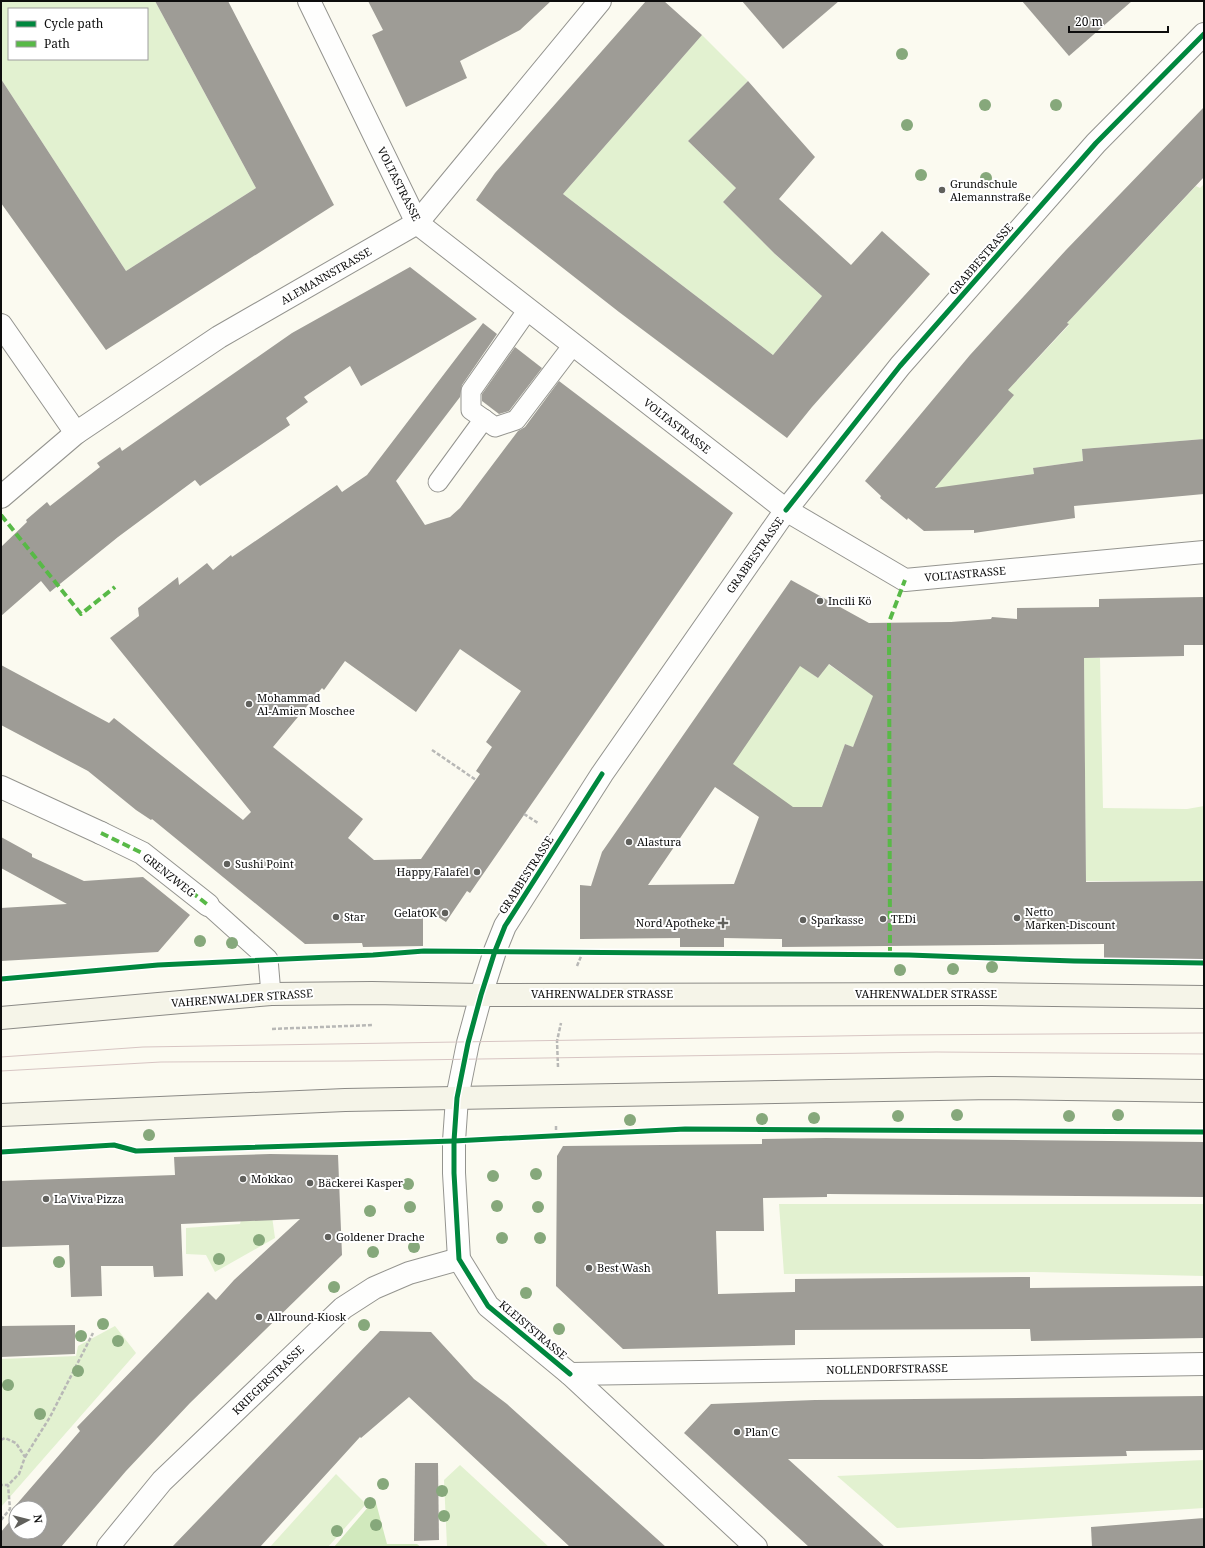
<svg xmlns="http://www.w3.org/2000/svg" width="1205" height="1548" viewBox="0 0 1205 1548" font-family="'Noto Serif',serif">
<style>
.green{fill:#e2f1d0;fill-rule:evenodd}
.forest{fill:#d1e9bd}
.building{fill:#9e9c96;fill-rule:evenodd}
.lines{fill:none;stroke-linecap:round;stroke-linejoin:round}
.service-casing{stroke:#94948f;stroke-width:21}
.pedestrian-casing{stroke:#94948f;stroke-width:24}
.minor-casing{stroke:#94948f;stroke-width:24}
.tertiary-casing{stroke:#94948f;stroke-width:24}
.secondary-casing{stroke:#8b8a86;stroke-width:24}
.path{stroke:#b8b8b6;stroke-width:2.5;stroke-dasharray:4 2;stroke-linecap:butt}
.service{stroke:#fefefd;stroke-width:19}
.pedestrian{stroke:#fefefd;stroke-width:22}
.minor{stroke:#fefefd;stroke-width:22}
.tertiary{stroke:#fefefd;stroke-width:22}
.secondary{stroke:#f5f4e8;stroke-width:22}
.tram{stroke:#d7c5c3;stroke-width:1}
.quiet{stroke:#58b947;stroke-width:4;stroke-dasharray:8 4;stroke-linecap:butt}
.cycleway-casing{stroke:#fff;stroke-width:8}
.cycleway{stroke:#00873e;stroke-width:5}
.tree{fill:#86a87b}
.poi-dot{fill:#60605c;stroke:#fff;stroke-width:1.5}
.labels{text-anchor:middle;stroke-width:4;stroke-linejoin:round;paint-order:stroke}
.street-label{font-size:11px;fill:#0d0d0d;stroke:#fff}
.poi-label{font-size:11px;fill:#0d0d0d;stroke:#fff;text-anchor:start}
</style>
<rect width="100%" height="100%" fill="#fbfaf0"/>
<g class="green">
<path d="M1 1H155L256 188 126 271 1 79ZM9 9H147V59H9Z"/>
<polygon points="702,35 748,81 688,141 736,188 723,202 777,256 822,296 773,355 563,194"/>
<polygon points="1204,184 1204,439 1082,449 1083,461 1033,468 1034,474 1017,476 1018,481 953,501 931,483 1008,390 1069,325 1067,323 1196,186 1200,188"/>
<polygon points="1084,658 1100,658 1103,808 1187,809 1204,806 1204,881 1086,881"/>
<polygon points="798,664 818,678 828,664 875,697 853,747 845,744 835,771 831,807 791,807 730,763 785,688"/>
<polygon points="779,1204 1204,1204 1204,1276 1034,1272 784,1274"/>
<polygon points="271,1209 275,1238 215,1272 206,1255 186,1254 186,1228 240,1224 243,1212"/>
<polygon points="115,1326 136,1353 1,1507 1,1359 76,1356 78,1346"/>
<polygon points="1204,1460 1204,1508 897,1528 837,1476"/>
<polygon points="460,1465 549,1547 447,1547 444,1480"/>
<polygon points="336,1474 366,1504 328,1547 270,1547"/>
</g>
<polygon class="forest" points="375,1499 387,1544 417,1544 421,1547 334,1547"/>
<g class="building">
<polygon points="155,1 228,1 334,205 106,350 1,203 1,79 126,271 256,188"/>
<polygon points="368,1 551,1 520,30 460,61 467,78 406,107 372,35 383,30"/>
<polygon points="646,1 664,1 702,35 563,194 773,355 822,296 775,254 723,202 736,188 688,141 748,81 815,157 779,199 851,265 882,231 930,274 812,407 787,438 619,312 476,200 495,173 527,136"/>
<polygon points="742,1 839,1 783,49"/>
<polygon points="1022,1 1132,1 1069,56"/>
<polygon points="1204,107 1204,177 1067,323 1069,324 1008,390 1014,395 935,488 1034,474 1033,468 1083,461 1082,449 1204,439 1204,494 1074,506 1075,518 974,533 974,530 924,531 908,518 907,520 880,498 881,496 865,481 970,355 1066,250"/>
<polygon points="410,267 477,319 361,386 350,366 304,397 308,402 286,418 290,425 200,486 195,480 118,537 50,592 41,581 1,616 1,547 27,522 26,520 47,502 50,506 100,467 97,463 120,447 122,451 292,333"/>
<path d="M483 323 497 334 462 385 460 397 396 481 425 525 450 517 460 508 518 431 525 427 559 381 733 513 470 893 467 891 446 922 423 907V946L363 947 362 943 305 944 152 819 151 820 136 810 88 771 1 725V665L109 723 114 718 243 820 251 812 110 638 139 616 138 608 178 577 179 585 207 563 213 570 231 555 232 557 337 485 342 492 367 475ZM460 649 521 691 486 742 492 747 476 771 480 774 421 859 374 860 348 838 363 819 273 747 322 688 324 690 345 661 416 712Z"/>
<polygon points="515,347 542,368 509,411 499,414 482,401 482,394"/>
<path d="M791 580 869 623 951 622 991 619 992 617 1017 619V608L1099 607V599L1204 597V645H1184V656L1084 658 1086 882 1204 881V961H1104V944L782 947V939L724 938V947H680V938L580 939V885L591 886 602 852ZM829 664 873 696 853 747 845 744 822 807H793L733 764 800 666 818 678ZM715 787 759 817 734 884 648 885Z"/>
<polygon points="1,837 32,854 32,857 84,881 143,877 190,915 158,952 1,961 1,908 67,904 1,868"/>
<polygon points="826,1138 1204,1142 1204,1197 827,1194 827,1197 763,1198 764,1231 716,1231 718,1294 795,1292 795,1279 1030,1277 1030,1288 1204,1286 1204,1338 1031,1341 1030,1329 795,1330 795,1345 623,1349 556,1286 557,1156 563,1146 762,1144 762,1139"/>
<polygon points="270,1154 338,1155 342,1255 190,1403 126,1471 61,1547 1,1547 1,1532 16,1514 16,1532 40,1532 40,1508 19,1508 16,1505 80,1431 77,1427 208,1292 216,1300 234,1280 300,1219 181,1224 183,1276 154,1277 153,1266 101,1266 102,1296 71,1297 69,1245 1,1247 1,1181 175,1175 174,1157"/>
<polygon points="75,1325 75,1354 1,1357 1,1326"/>
<polygon points="380,1331 431,1332 474,1379 507,1404 666,1547 570,1547 409,1397 361,1438 360,1437 260,1547 172,1547"/>
<polygon points="1204,1396 1204,1450 1126,1451 1127,1456 981,1459 788,1459 885,1547 809,1547 684,1433 711,1404 815,1400"/>
<polygon points="415,1463 438,1463 439,1540 414,1541"/>
<polygon points="1204,1518 1204,1547 1092,1547 1091,1527"/>
</g>
<g class="lines">
<g class="service-casing">
<g id="service">
<polyline points="527,311 471,391 471,410 495,427 516,420 573,345"/>
<polyline points="438,482 484,419"/>
<polyline points="208,905 268,959 271,994"/>
</g>
</g>
<g class="pedestrian-casing">
<polyline id="pedestrian" points="101,833 142,853 208,905"/>
</g>
<g class="minor-casing">
<g id="minor">
<polyline points="309,1 417,223 786,510 905,580 1204,552"/>
<polyline points="1,325 76,433"/>
<polyline points="1,497 76,433 219,337 417,223 600,1"/>
<polyline points="1,787 101,833"/>
<polyline points="570,1374 1204,1364"/>
<polyline points="108,1547 162,1481 343,1308 374,1288 409,1273 459,1259"/>
</g>
</g>
<g class="tertiary-casing">
<polyline id="tertiary" points="756,1547 570,1374 488,1306 459,1259 454,1173 454,1141 457,1098 468,1043 481,995 495,951 505,926 602,774 786,510 900,366 1096,143 1204,34"/>
</g>
<g class="secondary-casing">
<g id="secondary">
<polyline points="1,1018 271,994 372,993 481,995 981,994 1204,997"/>
<polyline points="1,1115 345,1100 992,1088 1204,1091"/>
</g>
</g>
<g class="path">
<polyline points="432,750 476,780"/>
<polyline points="524,814 538,823"/>
<polyline points="577,966 582,954"/>
<polyline points="272,1029 372,1025"/>
<polyline points="558,1067 557,1041 561,1023"/>
<polyline points="556,1136 556,1124"/>
<polyline points="1,1440 5,1438 16,1443 25,1457 19,1474 8,1485 1,1485"/>
<polyline points="25,1457 50,1417 93,1333"/>
<polyline points="1,1520 10,1509 8,1485"/>
</g>
<use href="#service" class="service"/>
<use href="#pedestrian" class="pedestrian"/>
<use href="#minor" class="minor"/>
<use href="#tertiary" class="tertiary"/>
<use href="#secondary" class="secondary"/>
<g class="tram">
<polyline points="1,1057 143,1047 898,1035 1204,1033"/>
<polyline points="1,1071 161,1062 350,1061 936,1052 1204,1054"/>
</g>
<g class="quiet">
<polyline points="1,515 81,614 115,587"/>
<polyline points="101,833 142,853 208,905"/>
<polyline points="890,955 889,622 905,580"/>
</g>
<g class="cycleway-casing">
<g id="cycleway">
<polyline points="786,510 900,366 1096,143 1204,34"/>
<polyline points="1,979 158,965 373,955 424,951 909,955 1074,961 1204,963"/>
<polyline points="1,1152 114,1145 136,1151 454,1141 685,1129 1204,1132"/>
<polyline points="570,1374 488,1306 459,1259 454,1173 454,1141 457,1098 468,1043 481,995 495,951 505,926 602,774"/>
</g>
</g>
<use href="#cycleway" class="cycleway"/>
</g>
<g class="tree">
<circle cx="902" cy="54" r="6"/>
<circle cx="985" cy="105" r="6"/>
<circle cx="1056" cy="105" r="6"/>
<circle cx="907" cy="125" r="6"/>
<circle cx="921" cy="175" r="6"/>
<circle cx="986" cy="178" r="6"/>
<circle cx="200" cy="941" r="6"/>
<circle cx="232" cy="943" r="6"/>
<circle cx="992" cy="967" r="6"/>
<circle cx="953" cy="969" r="6"/>
<circle cx="900" cy="970" r="6"/>
<circle cx="957" cy="1115" r="6"/>
<circle cx="1118" cy="1115" r="6"/>
<circle cx="898" cy="1116" r="6"/>
<circle cx="1069" cy="1116" r="6"/>
<circle cx="814" cy="1118" r="6"/>
<circle cx="762" cy="1119" r="6"/>
<circle cx="630" cy="1120" r="6"/>
<circle cx="149" cy="1135" r="6"/>
<circle cx="536" cy="1174" r="6"/>
<circle cx="493" cy="1176" r="6"/>
<circle cx="408" cy="1184" r="6"/>
<circle cx="497" cy="1206" r="6"/>
<circle cx="410" cy="1207" r="6"/>
<circle cx="538" cy="1207" r="6"/>
<circle cx="370" cy="1211" r="6"/>
<circle cx="502" cy="1238" r="6"/>
<circle cx="540" cy="1238" r="6"/>
<circle cx="259" cy="1240" r="6"/>
<circle cx="414" cy="1247" r="6"/>
<circle cx="373" cy="1252" r="6"/>
<circle cx="219" cy="1259" r="6"/>
<circle cx="59" cy="1262" r="6"/>
<circle cx="334" cy="1287" r="6"/>
<circle cx="526" cy="1293" r="6"/>
<circle cx="103" cy="1324" r="6"/>
<circle cx="364" cy="1325" r="6"/>
<circle cx="559" cy="1329" r="6"/>
<circle cx="81" cy="1336" r="6"/>
<circle cx="118" cy="1341" r="6"/>
<circle cx="78" cy="1371" r="6"/>
<circle cx="8" cy="1385" r="6"/>
<circle cx="40" cy="1414" r="6"/>
<circle cx="383" cy="1484" r="6"/>
<circle cx="442" cy="1491" r="6"/>
<circle cx="370" cy="1503" r="6"/>
<circle cx="444" cy="1516" r="6"/>
<circle cx="376" cy="1525" r="6"/>
<circle cx="337" cy="1531" r="6"/>
</g>
<g class="poi-dot">
<circle cx="942" cy="190" r="4"/>
<circle cx="820" cy="601" r="4"/>
<circle cx="249" cy="704" r="4"/>
<circle cx="629" cy="842" r="4"/>
<circle cx="227" cy="864" r="4"/>
<circle cx="477" cy="872" r="4"/>
<circle cx="445" cy="913" r="4"/>
<circle cx="336" cy="917" r="4"/>
<circle cx="1017" cy="918" r="4"/>
<circle cx="883" cy="919" r="4"/>
<circle cx="803" cy="920" r="4"/>
<path d="M721 917h4v4h4v4h-4v4h-4v-4h-4v-4h4z"/>
<circle cx="243" cy="1179" r="4"/>
<circle cx="310" cy="1183" r="4"/>
<circle cx="46" cy="1199" r="4"/>
<circle cx="328" cy="1237" r="4"/>
<circle cx="589" cy="1268" r="4"/>
<circle cx="259" cy="1317" r="4"/>
<circle cx="737" cy="1432" r="4"/>
</g>
<g class="labels">
<g class="street-label">
<text transform="translate(399 184) rotate(63)" y="4">VOLTASTRASSE</text>
<text transform="translate(981 259) rotate(-49)" y="4">GRABBESTRASSE</text>
<text transform="translate(326 276) rotate(-30)" y="4">ALEMANNSTRASSE</text>
<text transform="translate(677 426) rotate(38)" y="4">VOLTASTRASSE</text>
<text transform="translate(755 555) rotate(-55)" y="4">GRABBESTRASSE</text>
<text transform="translate(965 574) rotate(-5)" y="4">VOLTASTRASSE</text>
<text transform="translate(169 875) rotate(38)" y="4">GRENZWEG</text>
<text transform="translate(526 875) rotate(-57)" y="4">GRABBESTRASSE</text>
<text x="602" y="998">VAHRENWALDER STRASSE</text>
<text x="926" y="998">VAHRENWALDER STRASSE</text>
<text transform="translate(242 998) rotate(-4)" y="4">VAHRENWALDER STRASSE</text>
<text transform="translate(533 1330) rotate(40)" y="4">KLEISTSTRASSE</text>
<text transform="translate(887 1369) rotate(-1)" y="4">NOLLENDORFSTRASSE</text>
<text transform="translate(268 1380) rotate(-44)" y="4">KRIEGERSTRASSE</text>
</g>
<g class="poi-label">
<text x="950" y="188">Grundschule<tspan x="950" dy="13">Alemannstraße</tspan></text>
<text x="828" y="605">Incili Kö</text>
<text x="257" y="702">Mohammad<tspan x="257" dy="13">Al-Amien Moschee</tspan></text>
<text x="637" y="846">Alastura</text>
<text x="235" y="868">Sushi Point</text>
<text x="469" y="876" text-anchor="end">Happy Falafel</text>
<text x="1025" y="916">Netto<tspan x="1025" dy="13">Marken-Discount</tspan></text>
<text x="437" y="917" text-anchor="end">GelatOK</text>
<text x="344" y="921">Star</text>
<text x="891" y="923">TEDi</text>
<text x="811" y="924">Sparkasse</text>
<text x="715" y="927" text-anchor="end">Nord Apotheke</text>
<text x="251" y="1183">Mokkao</text>
<text x="318" y="1187">Bäckerei Kasper</text>
<text x="54" y="1203">La Viva Pizza</text>
<text x="336" y="1241">Goldener Drache</text>
<text x="597" y="1272">Best Wash</text>
<text x="267" y="1321">Allround-Kiosk</text>
<text x="745" y="1436">Plan C</text>
</g>
</g>
<rect width="1205" height="1548" fill="none" stroke="#0d0d0d" stroke-width="4"/>
<rect x="8" y="8" width="140" height="52" fill="#ffffff" stroke="#9e9e9e"/>
<rect x="16" y="21" width="20" height="6" fill="#00873e" stroke="#9e9e9e"/>
<text x="44" y="28" font-size="12" fill="#0d0d0d">Cycle path</text>
<rect x="16" y="41" width="20" height="6" fill="#58b947" stroke="#9e9e9e"/>
<text x="44" y="48" font-size="12" fill="#0d0d0d">Path</text>
<g transform="translate(28 1520) rotate(83)"><circle r="19" fill="#ffffff" stroke="#9e9e9e"/>
<path d="M0-3L7 15L0 10L-7 15Z" fill="#60605c"/>
<text y="-6" font-size="11" font-weight="bold" text-anchor="middle" fill="#0d0d0d">N</text>
</g>
<path d="M1069 26v6h99v-6" fill="none" stroke="#0d0d0d" stroke-width="2"/>
<text x="1075" y="26" font-size="12" fill="#0d0d0d" stroke="#ffffff" stroke-width="3" paint-order="stroke">20 m</text>
</svg>
